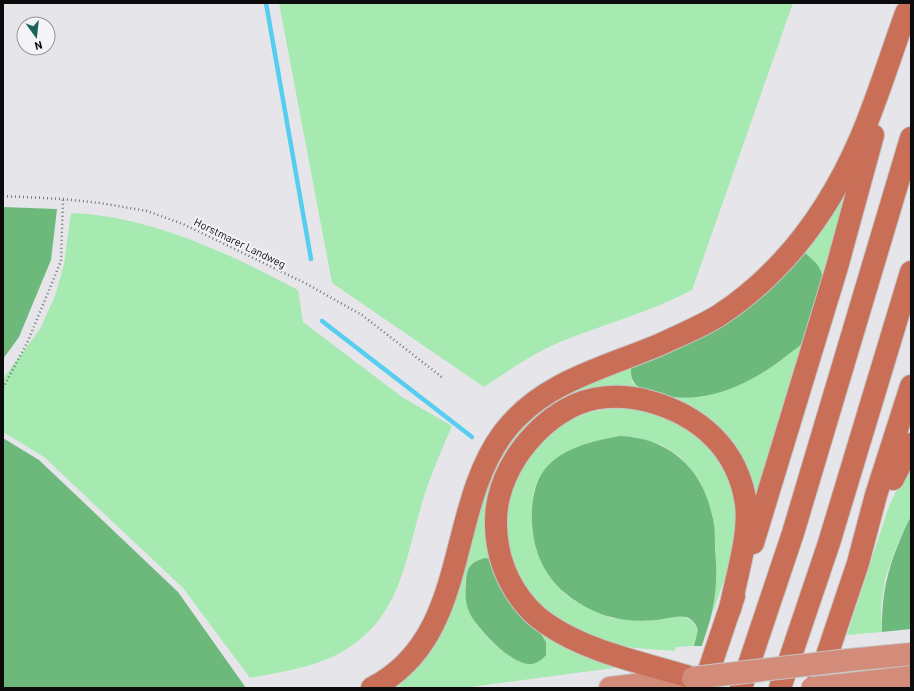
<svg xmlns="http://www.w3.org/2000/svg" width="914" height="691" viewBox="0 0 914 691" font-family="Barlow,sans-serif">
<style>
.green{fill:#a6e9b1}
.forest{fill:#6db97c}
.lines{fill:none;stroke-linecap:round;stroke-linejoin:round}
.stream{stroke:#57cdf0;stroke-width:4.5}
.trunk-casing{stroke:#c5c5c5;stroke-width:24}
.motorway-casing{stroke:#c5c5c5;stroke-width:24}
.path{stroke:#757577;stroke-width:2.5;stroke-dasharray:1 3;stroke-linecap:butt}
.trunk{stroke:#d48c7a;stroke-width:22}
.motorway{stroke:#c96f58;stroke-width:22}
.trunk-bridge-casing{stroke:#c5c5c5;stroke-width:24;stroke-linecap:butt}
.trunk-bridge{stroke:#d48c7a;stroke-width:22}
.labels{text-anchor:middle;stroke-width:4;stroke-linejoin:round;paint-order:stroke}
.street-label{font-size:11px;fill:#0c0c0d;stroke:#f4f4f8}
</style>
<rect width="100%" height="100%" fill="#e6e6ea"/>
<g class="green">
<path d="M279 3H793L692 290C650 312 604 324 560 342 532 354 508 371 484 387L332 283Z"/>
<polygon points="850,179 824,280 814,261 801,250"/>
<path d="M71 213C151 216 228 253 298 290L303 322 402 397 452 426C441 451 430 477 422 503 404 564 400 621 338 654 312 668 279 672 250 678L183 588 44 457 3 432V379L40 329 55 296 64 264Z"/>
<path d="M806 339 755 502 751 491 669 398C730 397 760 378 806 339Z"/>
<path d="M631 363 632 382 640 389H620L518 438 492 559C457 553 462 603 475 622 486 639 503 652 520 662L539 631 566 647 616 666 614 668 463 688H392L408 675 501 446 539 408Z"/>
<path d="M622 408C642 409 669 415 686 426 716 448 738 485 737 523 736 554 718 596 708 626L715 592 716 557 714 530 712 514 699 480 688 466 680 457 662 445 635 437 596 441 567 452 554 460 534 491 532 505 533 534 549 576 565 594 576 602 612 618 645 621 682 616 692 621 698 630 694 646 676 647 675 651C652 649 626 649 603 641 595 638 586 634 578 630 572 627 565 625 559 621 503 579 487 508 533 452 545 438 557 426 575 418 590 411 606 409 622 408Z"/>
<polygon points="911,461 911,516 897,545 885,579 881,608 882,632 847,635 889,506"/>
</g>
<g class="forest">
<polygon points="3,207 57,209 51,260 19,337 3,359"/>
<path d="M801 250C827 270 825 275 816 304 813 313 810 332 806 339 801 346 791 352 785 357 748 386 700 408 653 393 634 387 630 383 631 363Z"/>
<path d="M621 436C669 438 702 468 712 515 715 525 715 537 715 548 717 568 717 591 712 611 710 623 705 635 702 646H694L698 630C696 625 693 619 686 617 677 615 666 619 656 620 634 622 614 620 594 611 550 591 530 557 532 509 533 495 536 481 545 469 562 448 595 440 621 436Z"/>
<polygon points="3,438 39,460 178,592 246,688 3,688"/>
<path d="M911 516V629L882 632C881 586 891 557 911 516Z"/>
<path d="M485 558 492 559 546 642V655C542 660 535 665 528 664 509 662 479 630 470 614 465 603 465 593 466 581 467 567 471 562 485 558Z"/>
</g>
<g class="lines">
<g class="stream">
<polyline points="266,3 311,259"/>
<polyline points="322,321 472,437"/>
</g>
<g class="trunk-casing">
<g id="trunk">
<polyline points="849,660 911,654"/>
<polyline points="841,685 911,677"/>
<polyline points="610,688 693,678"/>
</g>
</g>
<g class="motorway-casing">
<g id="motorway">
<polyline points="893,479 911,444"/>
<polyline points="753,543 837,267 873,135"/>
<path d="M693 678C645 663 589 653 547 624 521 607 503 576 498 546 492 512 499 484 517 456 530 437 547 420 567 409 591 395 622 394 648 401 700 415 738 449 746 504 750 535 736 578 730 609"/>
<path d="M372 688C471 637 445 510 504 432 543 381 605 368 661 344 680 335 700 327 718 316 784 273 830 209 861 137 878 97 891 54 906 13"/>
<polyline points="703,688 734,596"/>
<polyline points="741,688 793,533 911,138"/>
<polyline points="780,688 829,543 911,272"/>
<polyline points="816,688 858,563 876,495 911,386"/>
</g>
</g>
<g class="path">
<polyline points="3,196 63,199 100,203 147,211 183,224 305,283 362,315 443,378"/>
<polyline points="3,388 28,341 61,261 63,199"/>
</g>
<use href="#trunk" class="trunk"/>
<use href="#motorway" class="motorway"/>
<g class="trunk-bridge-casing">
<g id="trunk-bridge">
<polyline points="693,678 849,660"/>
<polyline points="812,688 841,685"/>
</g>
</g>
<use href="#trunk-bridge" class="trunk-bridge"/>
</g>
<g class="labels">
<g class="street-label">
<text transform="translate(240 243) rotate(26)" y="4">Horstmarer Landweg</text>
</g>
</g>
<rect width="914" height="691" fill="none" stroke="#0c0c0d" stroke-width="8"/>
<g transform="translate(36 36) rotate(165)"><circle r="19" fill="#f4f4f8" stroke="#97979a"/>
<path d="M0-3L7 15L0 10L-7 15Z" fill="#1a6358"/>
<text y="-6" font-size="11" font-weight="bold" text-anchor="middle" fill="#0c0c0d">N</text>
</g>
</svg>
